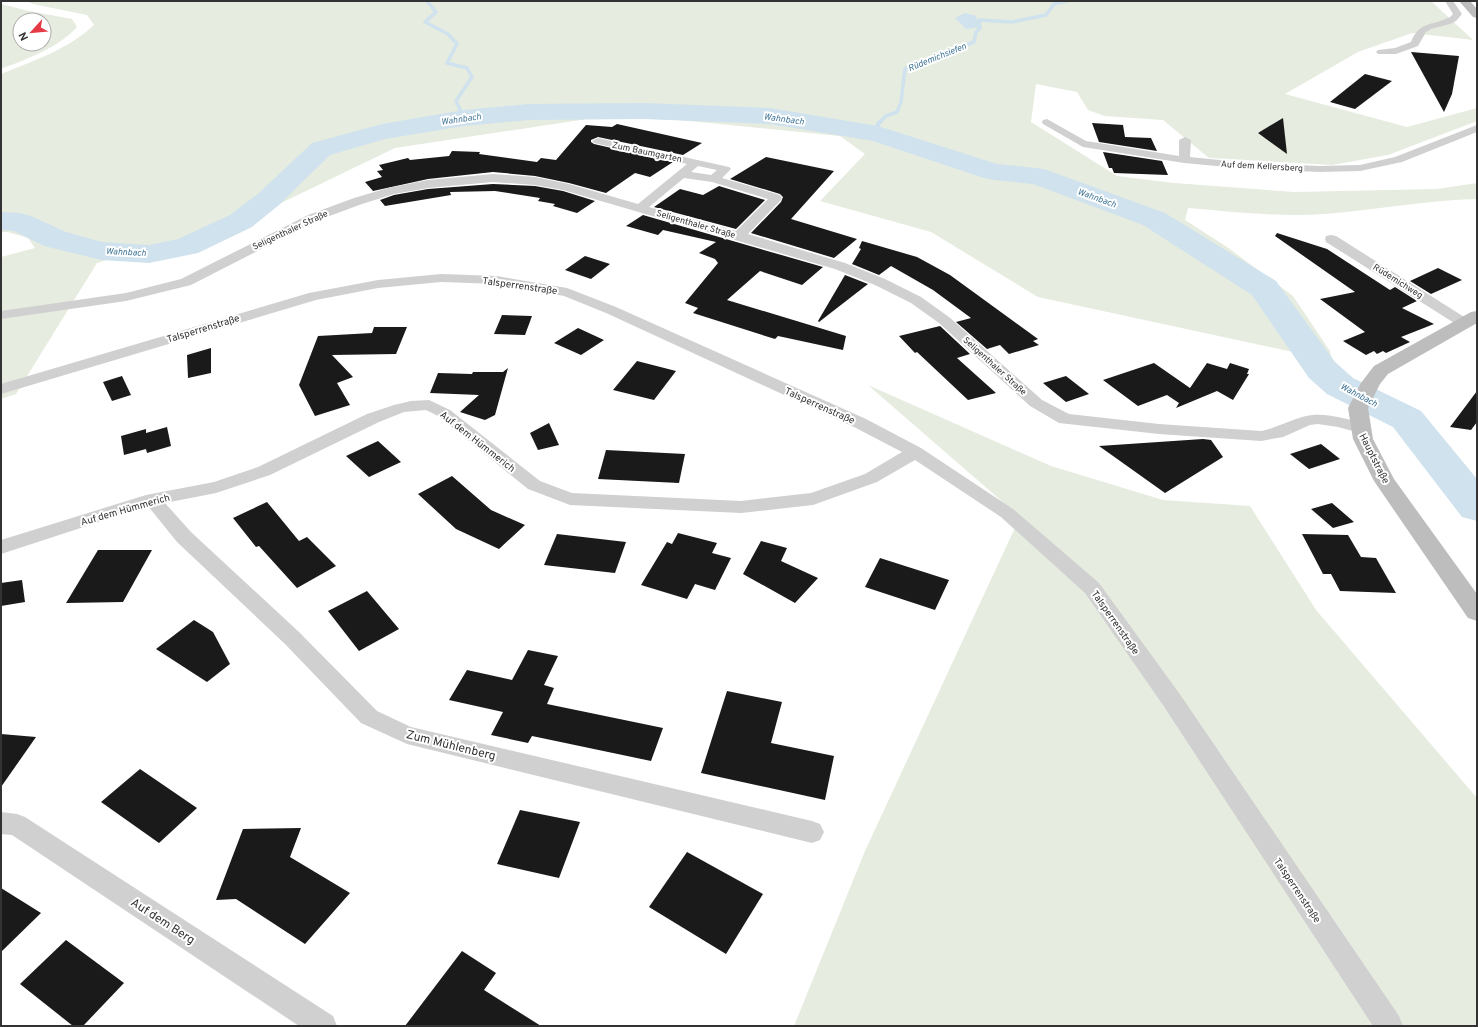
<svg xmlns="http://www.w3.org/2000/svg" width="1478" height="1027" viewBox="0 0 1478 1027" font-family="Overpass,sans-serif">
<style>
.green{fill:#e6ecdf;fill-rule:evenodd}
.water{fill:#cfe2ee}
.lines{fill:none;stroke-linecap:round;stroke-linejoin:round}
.stream-far1{stroke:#cfe2ee;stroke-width:3.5}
.stream{stroke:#cfe2ee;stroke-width:4.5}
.river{fill:#cfe2ee;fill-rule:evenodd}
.building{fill:#1a1a1a}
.street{fill:#d0d0d0;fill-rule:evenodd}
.secondary{fill:#bdbdbd;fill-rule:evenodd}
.labels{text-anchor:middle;stroke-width:4;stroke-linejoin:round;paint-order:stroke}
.far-water-label{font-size:9px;font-style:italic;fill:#3f7597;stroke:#fff}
.far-street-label{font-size:9px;fill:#333;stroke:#fff}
.street-label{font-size:10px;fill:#333;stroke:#fff}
.near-street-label{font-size:12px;fill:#333;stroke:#fff}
</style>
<rect width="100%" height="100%" fill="#fff"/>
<g class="green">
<path d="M27 1 1432 2 1473 40 1412 33 1358 52 1285 94 1407 127 1477 108V121L1388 155 1332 165 1209 158 1163 120 1105 116 1088 110 1077 92 1036 84 1031 122 1117 176 1174 183 1294 192 1437 189 1477 183V199C1426 200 1376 210 1325 214 1280 217 1234 212 1188 208L1185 220 1227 247 1293 296 1330 351 1335 375 1307 355 1038 297 931 232 820 201 865 154 840 136 620 114 395 148 279 204 193 238 133 252 97 263 16 394 1 399V257L35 248 28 238 8 232H1V74C33 61 69 49 94 25L87 15 33 4Z"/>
<path d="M1 4 29 11 72 19 77 27C58 48 27 59 1 69ZM20 20H44V44H20Z"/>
<polygon points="868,385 1051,466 1163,500 1250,506 1316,610 1477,798 1477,1026 794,1026 865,851 1020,517"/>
</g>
<polygon class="water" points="965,13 976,16 977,20 980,21 982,27 966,29 955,18"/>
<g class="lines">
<g class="stream-far1">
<polyline points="427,1 436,12 425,22 448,34 457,44 447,63 467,68 472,77 456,101 464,118"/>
<polyline points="880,122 886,116 897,112 901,102 905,69 974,42 976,32 980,28 979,20 1012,22 1046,15 1054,4 1067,1"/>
</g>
<polyline class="stream" points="878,134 878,124 881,121"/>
<polygon class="river" points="643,103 770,108 878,126 997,164 1037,168 1047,170 1165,213 1276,281 1335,362 1353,378 1421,411 1477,479 1477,521 1462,517 1393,427 1327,394 1309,378 1252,295 1143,225 1033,184 994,180 984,178 873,141 770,124 643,119 528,120 464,126 385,139 330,155 279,205 252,227 198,253 149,263 102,260 44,246 14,231 1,230 1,212 20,213 31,216 66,232 102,242 149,245 178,239 230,215 259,193 312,143 382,124 464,110 528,104"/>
</g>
<g class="building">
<polygon points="1411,52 1459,56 1452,94 1444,112"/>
<polygon points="1365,74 1392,81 1355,109 1330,102"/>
<polygon points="1283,118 1287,154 1258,133"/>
<polygon points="1092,123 1123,125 1125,137 1151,138 1157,151 1099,142"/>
<polygon points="617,124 702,143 683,155 598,137 591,140 591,142 594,144 673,162 650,177 635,173 606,193 569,183 535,176 493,172 428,179 373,191 365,182 382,177 377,171 383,170 379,165 408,158 410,160 449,156 452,151 480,152 479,154 537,162 541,158 556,160 586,125 612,127"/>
<polygon points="1103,152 1162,161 1168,175 1114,173 1112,168 1109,168"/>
<polygon points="766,157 834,171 791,219 857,239 834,258 751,233 781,202 783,197 780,194 730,179"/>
<polygon points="493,184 535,186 563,191 595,201 577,213 553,206 555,204 538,201 540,198 495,191 450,192 451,195 385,206 380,200 394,195 428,189"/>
<polygon points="719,186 765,200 736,229 654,207 680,189 703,195"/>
<polygon points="643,215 823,267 802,285 760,271 727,300 846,336 843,350 778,336 775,339 693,313 698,308 685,303 718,263 715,259 699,253 716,242 663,230 658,235 626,226"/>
<polygon points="1277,233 1327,249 1390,290 1395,287 1417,301 1402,308 1434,324 1401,337 1410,342 1386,353 1383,351 1377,354 1374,351 1366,355 1343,341 1365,332 1320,299 1355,292 1275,236"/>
<polygon points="862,241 917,257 950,275 1038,339 1033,341 1039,345 1009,354 1000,345 987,349 956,322 971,318 933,290 891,266 879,275 852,264 861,249 859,248"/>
<polygon points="585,256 610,264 591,279 565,270"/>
<polygon points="1438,268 1462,280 1431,294 1410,281"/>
<polygon points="845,275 868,284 819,322 818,321"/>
<polygon points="502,315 532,316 525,335 494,334"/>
<polygon points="940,326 970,354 957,358 996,393 968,400 917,352 915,353 899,336"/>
<polygon points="374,327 407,327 396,354 332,355 353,377 337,383 350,405 315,416 299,385 318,336 372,333"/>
<polygon points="578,328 604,340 581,355 554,343"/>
<polygon points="211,348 211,373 188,378 187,355"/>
<polygon points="637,361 676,371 654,400 613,390"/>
<polygon points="1154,363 1190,388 1207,363 1227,369 1230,363 1249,369 1247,374 1249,374 1233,400 1217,391 1176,408 1179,403 1167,395 1138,406 1103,380"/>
<polygon points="508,368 495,415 485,420 460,412 479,395 430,393 438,373 472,374 473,372 503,372"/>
<polygon points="122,376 131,395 112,401 103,382"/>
<polygon points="1066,376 1089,394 1066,402 1043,383"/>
<polygon points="1477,391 1477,422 1471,430 1450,427"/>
<polygon points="549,423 559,445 538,450 530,433"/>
<polygon points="167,427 171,446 147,453 146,449 124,455 121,436 146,429 146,433"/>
<polygon points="1203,439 1211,440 1223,457 1165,493 1099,446"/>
<polygon points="378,441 401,462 369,477 346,456"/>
<polygon points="1321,444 1340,459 1309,469 1290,454"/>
<polygon points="606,450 685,454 679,483 598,479"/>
<polygon points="452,476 491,510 525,525 499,549 456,529 418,494"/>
<polygon points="267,502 299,541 307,537 336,566 297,588 259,546 256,547 233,518"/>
<polygon points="1332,503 1354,522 1333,528 1311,509"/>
<polygon points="678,533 717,543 712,553 731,558 715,590 695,584 687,599 641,585 667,542 672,544"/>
<polygon points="557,534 626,542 615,573 544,565"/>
<polygon points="1302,534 1348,535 1361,557 1376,558 1396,593 1340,591 1331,574 1323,574"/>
<polygon points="761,541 787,548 781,561 818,578 795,603 743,574"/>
<polygon points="98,550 152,550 123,602 66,603"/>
<polygon points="880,558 949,580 935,610 865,587"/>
<polygon points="22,580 25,602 1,606 1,583"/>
<polygon points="367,591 399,629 359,651 328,611"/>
<polygon points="194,620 213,632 230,664 207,682 156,649"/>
<polygon points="528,650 558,656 544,685 554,688 547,704 663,728 651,761 532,736 528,743 491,735 503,712 449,700 467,670 512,680"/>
<polygon points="727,691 782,702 771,743 834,756 825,800 701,773"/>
<polygon points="1,734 36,737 1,787"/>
<polygon points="140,769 197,808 159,843 101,802"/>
<polygon points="520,810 580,822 559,878 497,864"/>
<polygon points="301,828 290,857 350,893 305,944 236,899 216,900 243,829"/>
<polygon points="687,852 763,894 726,954 649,907"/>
<polygon points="1,888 41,913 1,952"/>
<polygon points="66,940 124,983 83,1026 73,1026 20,984"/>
<polygon points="462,951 496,973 484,990 541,1026 405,1026"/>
</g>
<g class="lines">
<g class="street">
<path d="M1445 1H1453L1462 14 1456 21 1450 24 1431 29 1426 32 1418 46 1396 54H1378L1376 52 1378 50 1395 48 1411 42C1419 21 1433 26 1450 17L1453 14Z"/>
<polygon points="1047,119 1086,141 1179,156 1179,140 1185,137 1191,140 1190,157 1249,163 1320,166 1360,165 1395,157 1477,125 1477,132 1402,162 1360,171 1320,172 1249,169 1184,163 1083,147 1043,124 1042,122 1043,120"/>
<path d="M598 138 729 167 731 169 722 178 780 195 782 198 780 201 748 234 845 263 885 279 921 297 949 317 1042 400 1069 414 1159 424 1261 431C1276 428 1288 421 1302 417 1324 411 1345 419 1366 424L1368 428 1366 432 1360 433 1338 427 1318 424 1310 425 1283 437 1261 441 1159 434 1059 423 1030 406 939 323 911 303 875 285 835 269 563 190 535 185 493 182 428 188 394 194 362 204 316 221 191 285 126 301 1 319V311L126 293 181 279 308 215 354 198 388 188 428 180 493 174 535 177 569 184 638 204 687 164 594 143 592 141ZM698 166 717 170 711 175 691 172ZM684 178 712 182 768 199 736 231 649 207Z"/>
<polygon points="1331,235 1336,236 1469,320 1471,323 1469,326 1464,327 1459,326 1326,242 1325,239 1326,236"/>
<polygon points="441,274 497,276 567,288 616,307 866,419 921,448 1013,509 1099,583 1179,693 1399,1016 1403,1026 1373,1026 1163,705 1085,593 1001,517 915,460 877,482 813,505 741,513 570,505 528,489 438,416 426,410 404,412 379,422 270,475 216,493 165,503 191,532 299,632 377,711 411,727 812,821 820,824 824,832 820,840 812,843 407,744 361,723 285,644 177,542 148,506 1,554 1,540 146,495 214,482 258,467 367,414 394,405 411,401 429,400 450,410 540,481 572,493 741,501 811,493 865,474 902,452 854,427 606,313 564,296 497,284 441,282 378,288 316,300 1,394 1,384 309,293 378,280"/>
<polygon points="1,812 17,814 25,817 333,1016 337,1026 299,1026 12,835 1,834"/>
</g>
<g class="secondary">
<polygon points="1459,1 1470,1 1477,9 1477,18 1473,17"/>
<polygon points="1477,311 1477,323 1388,374 1380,384 1368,408 1373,439 1394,479 1477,594 1477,621 1468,618 1374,481 1353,439 1348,408 1361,383 1374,366 1471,312"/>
</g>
</g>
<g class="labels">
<g class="far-water-label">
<text transform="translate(937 57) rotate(-22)" y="3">Rüdemichsiefen</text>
<text transform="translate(461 119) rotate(-8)" y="3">Wahnbach</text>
<text transform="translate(784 119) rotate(8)" y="3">Wahnbach</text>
<text transform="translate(1097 198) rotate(20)" y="3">Wahnbach</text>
<text transform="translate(126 252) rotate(3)" y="3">Wahnbach</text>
<text transform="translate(1359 395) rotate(28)" y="3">Wahnbach</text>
</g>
<g class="far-street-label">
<text transform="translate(647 152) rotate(12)" y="3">Zum Baumgarten</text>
<text transform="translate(1262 166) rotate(3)" y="3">Auf dem Kellersberg</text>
<text transform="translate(696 224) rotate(16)" y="3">Seligenthaler Straße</text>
<text transform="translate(290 230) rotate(-25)" y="3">Seligenthaler Straße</text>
<text transform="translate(1398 281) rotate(32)" y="3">Rüdemichweg</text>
<text transform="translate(995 366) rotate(42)" y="3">Seligenthaler Straße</text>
</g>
<g class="street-label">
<text transform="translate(520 285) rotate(8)" y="4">Talsperrenstraße</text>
<text transform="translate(203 328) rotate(-17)" y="4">Talsperrenstraße</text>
<text transform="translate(820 405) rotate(24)" y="4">Talsperrenstraße</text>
<text transform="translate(478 441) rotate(38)" y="4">Auf dem Hümmerich</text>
<text transform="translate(1375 458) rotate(63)" y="4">Hauptstraße</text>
<text transform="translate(125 509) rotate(-16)" y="4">Auf dem Hümmerich</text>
<text transform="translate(1116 622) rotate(55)" y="4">Talsperrenstraße</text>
<text transform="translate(1298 890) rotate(56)" y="4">Talsperrenstraße</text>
</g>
<g class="near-street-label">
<text transform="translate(451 745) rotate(14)" y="4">Zum Mühlenberg</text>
<text transform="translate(163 921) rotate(33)" y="4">Auf dem Berg</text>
</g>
</g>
<rect width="1478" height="1027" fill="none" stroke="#333333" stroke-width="4"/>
<g transform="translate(32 32) rotate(243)"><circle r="19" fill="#ffffff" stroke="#adadad"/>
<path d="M0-3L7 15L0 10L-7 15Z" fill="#e63946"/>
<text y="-6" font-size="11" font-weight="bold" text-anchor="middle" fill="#333333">N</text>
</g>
</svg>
